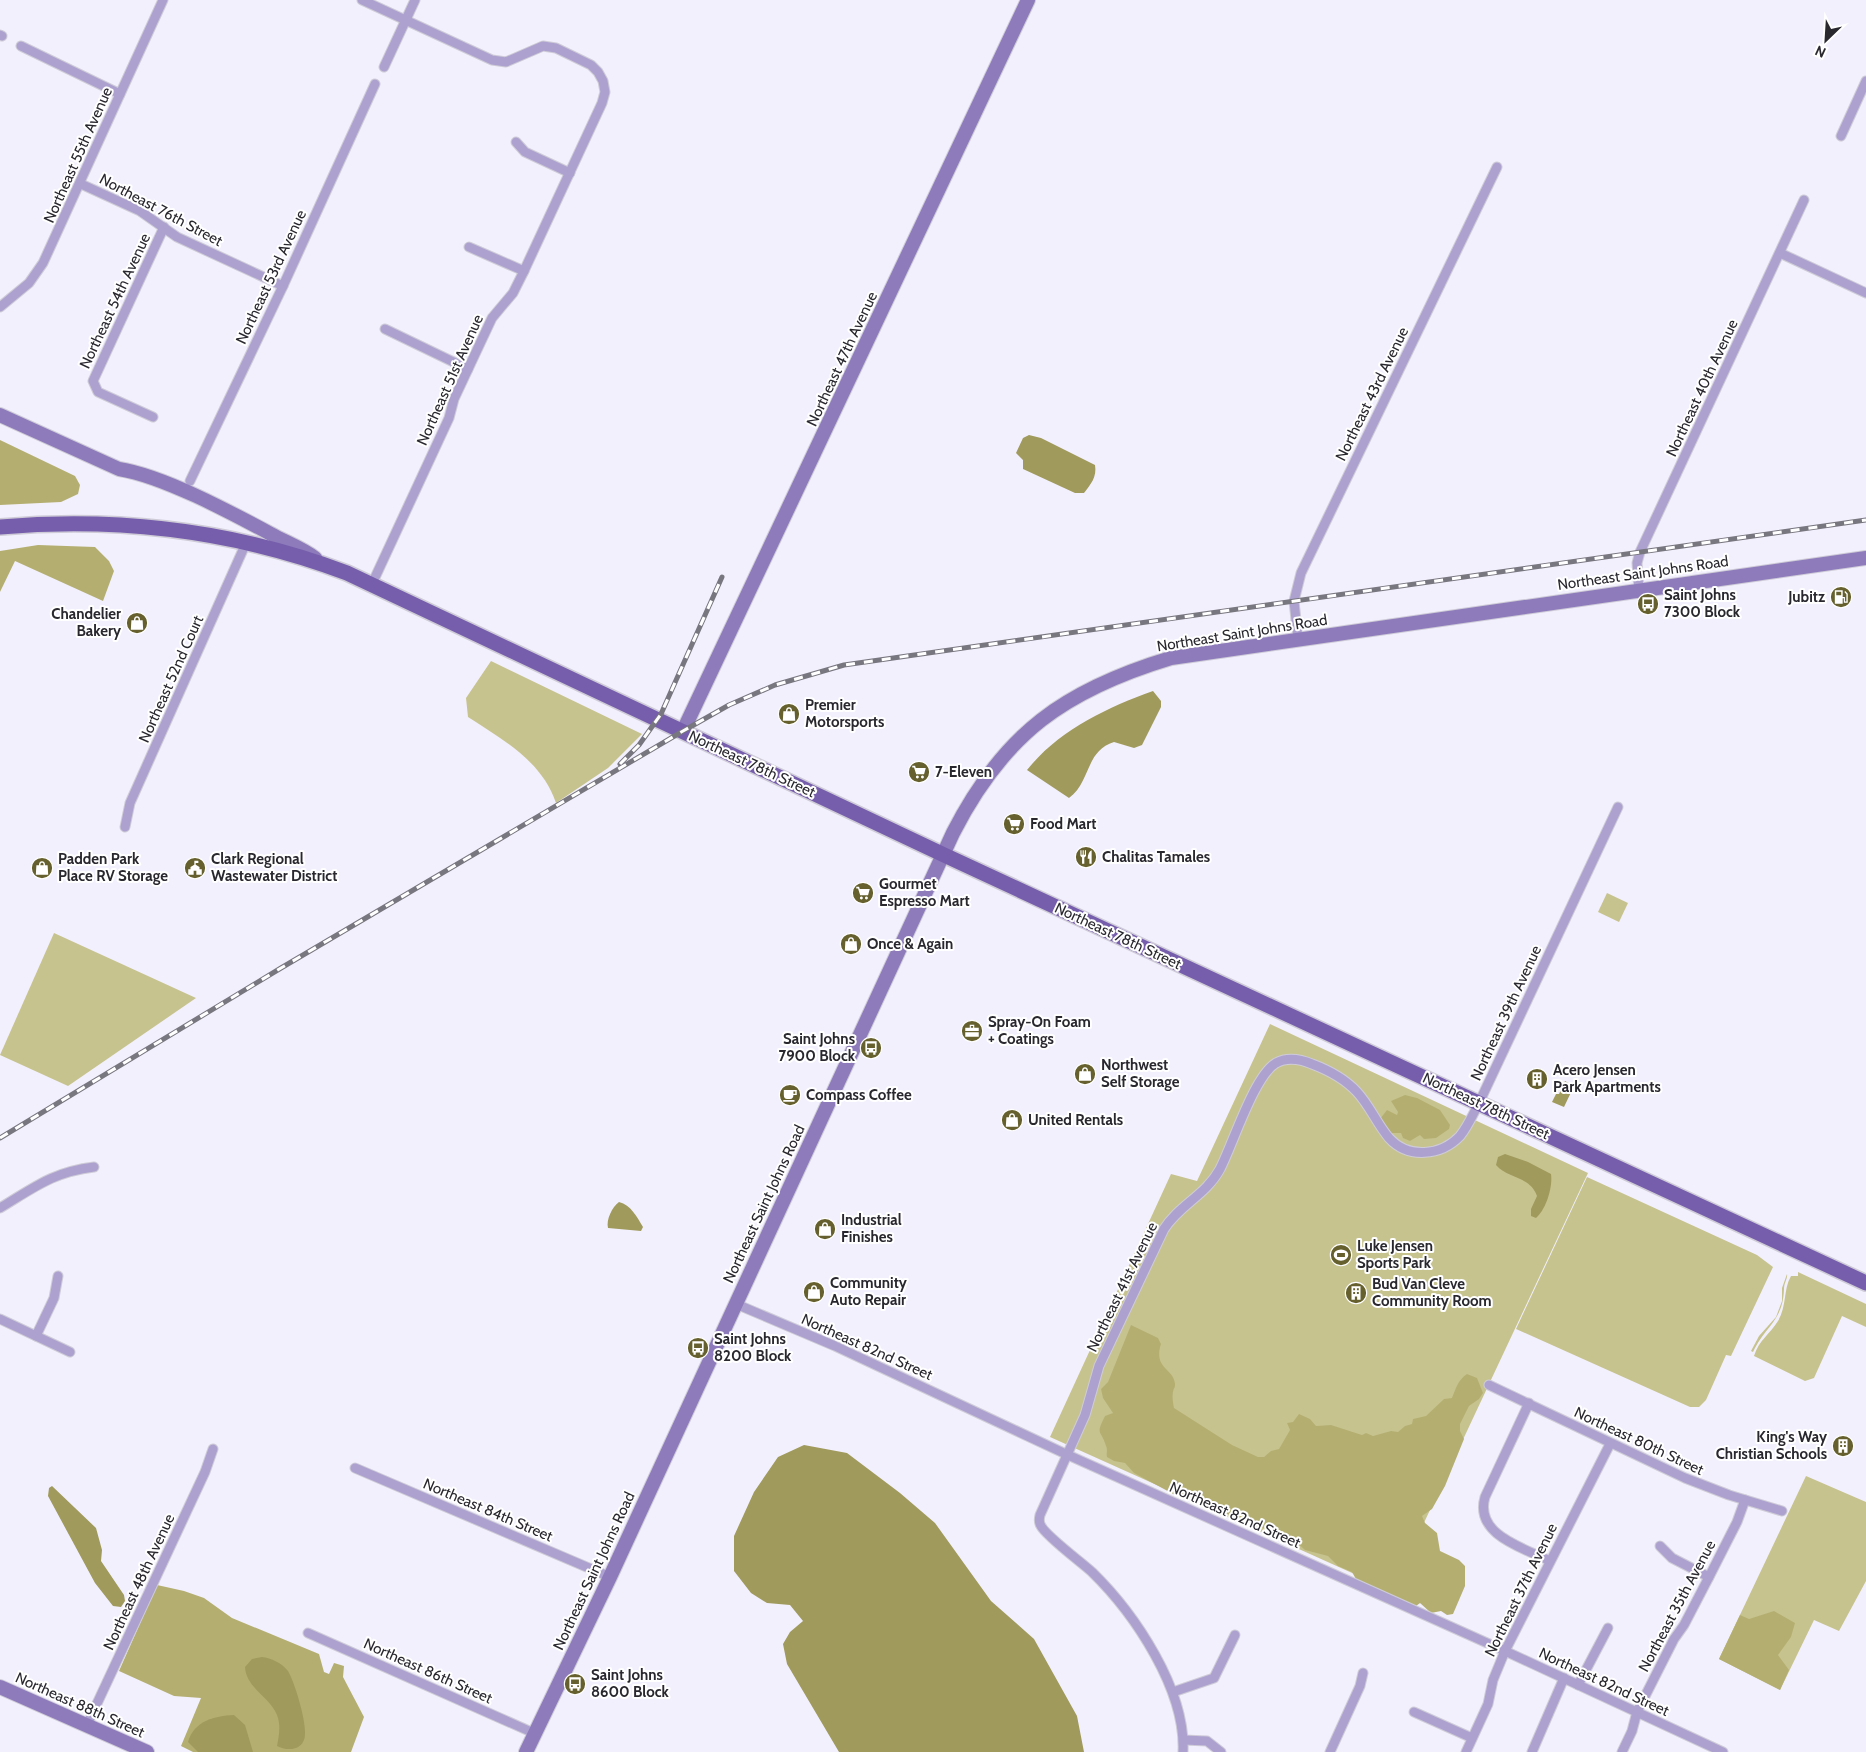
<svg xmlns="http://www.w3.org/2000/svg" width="1866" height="1752" viewBox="0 0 1866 1752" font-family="Cabin,sans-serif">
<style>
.green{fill:#c7c38f}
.forest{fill:#b4af71}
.water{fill:#a09a5d}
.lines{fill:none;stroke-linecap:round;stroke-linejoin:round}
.street-casing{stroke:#cfccd8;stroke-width:11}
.secondary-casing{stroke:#cfccd8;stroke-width:16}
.primary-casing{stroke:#cfccd8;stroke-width:18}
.street{stroke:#ada2cf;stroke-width:9}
.secondary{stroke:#8d7bbb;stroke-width:14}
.primary{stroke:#765eac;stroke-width:15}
.rail-casing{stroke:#78767f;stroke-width:5}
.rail{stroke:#fff;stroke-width:3;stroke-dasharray:9;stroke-linecap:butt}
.labels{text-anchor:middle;stroke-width:4;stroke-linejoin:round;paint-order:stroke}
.street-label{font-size:15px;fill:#2a282f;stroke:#fff}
.poi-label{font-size:15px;font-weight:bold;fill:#2a282f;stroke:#fff;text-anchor:start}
</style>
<rect width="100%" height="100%" fill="#f3f0fd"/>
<g class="green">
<path d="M491 661 642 734 608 768 556 803C542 761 503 740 468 717L466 698Z"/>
<polygon points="1607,893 1628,903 1619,922 1598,912"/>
<polygon points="54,933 196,998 68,1086 0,1055"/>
<polygon points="1270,1024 1588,1173 1392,1591 1050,1437 1171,1174 1197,1181"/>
<polygon points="1587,1177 1757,1255 1773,1267 1731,1356 1726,1355 1706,1400 1699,1407 1690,1407 1516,1329"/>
<path d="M1798 1272 1866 1304V1327L1842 1316 1814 1378 1805 1381 1754 1356C1759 1340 1770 1334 1778 1321 1787 1306 1783 1290 1791 1276H1798Z"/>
<path d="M1787 1274C1788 1278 1784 1283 1784 1289 1783 1321 1766 1325 1753 1352L1751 1351 1759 1336 1776 1317 1782 1301V1288Z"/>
<polygon points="1806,1476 1866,1502 1866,1581 1839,1631 1814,1620 1780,1690 1719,1659"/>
</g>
<g class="forest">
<polygon points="0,440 75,476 80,485 78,494 61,502 0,505"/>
<polygon points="38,545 95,547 109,561 114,571 103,601 15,561 0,592 0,551"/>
<polygon points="1405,1095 1417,1098 1440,1110 1450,1125 1449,1129 1436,1138 1424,1139 1420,1135 1410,1141 1403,1138 1401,1133 1390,1133 1380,1119 1387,1110 1397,1115 1398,1112 1391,1101"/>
<path d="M1131 1325 1158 1338 1161 1344C1153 1369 1174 1368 1175 1384 1175 1389 1174 1387 1173 1392 1172 1397 1173 1403 1174 1408L1232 1445 1258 1457H1264L1271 1451 1279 1449 1290 1430 1287 1423 1293 1422 1299 1414 1310 1419 1316 1426 1331 1425 1362 1435 1366 1433 1373 1436 1391 1431 1398 1432 1405 1426 1412 1424 1413 1419 1426 1416 1444 1399 1452 1398C1456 1388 1458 1380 1467 1374L1477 1378 1483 1393 1479 1399 1469 1406 1460 1424V1431L1464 1439 1445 1486 1432 1509 1422 1516 1425 1523 1437 1533 1440 1551 1459 1560 1465 1566V1586L1453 1614 1447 1615 1441 1611 1431 1613 1420 1603 1416 1606 1404 1603 1401 1600 1357 1581 1352 1572 1338 1566 1328 1556 1305 1550 1294 1540 1277 1535 1269 1528H1254L1187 1496H1177L1134 1473 1125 1463 1114 1461 1107 1457C1106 1453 1108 1450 1106 1446 1101 1429 1095 1436 1105 1416L1113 1413 1103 1398 1101 1389 1108 1382Z"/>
<polygon points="157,1585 184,1591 204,1598 232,1618 319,1654 324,1672 329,1674 334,1663 344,1666 343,1677 364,1717 351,1752 193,1752 181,1746 201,1698 174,1696 119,1671"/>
<polygon points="1774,1611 1795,1623 1791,1637 1778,1655 1789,1670 1780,1690 1719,1659 1740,1615 1749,1619"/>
</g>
<g class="water">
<path d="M1029 435 1041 438 1095 465C1097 477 1091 484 1084 493H1075L1023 469V460L1016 453 1023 438Z"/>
<path d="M1153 691 1161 701V707L1142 745 1134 748 1114 742C1085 751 1091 782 1069 798L1027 770C1059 730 1106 708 1153 691Z"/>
<polygon points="1565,1081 1574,1086 1564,1107 1552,1102 1556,1094 1559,1094"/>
<path d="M1505 1154 1528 1162 1551 1174C1553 1187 1546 1210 1536 1218L1531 1216V1209L1537 1196C1530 1176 1508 1179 1496 1165L1498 1157Z"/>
<path d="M619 1202C631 1205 637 1217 643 1227L641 1231 608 1228C606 1220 612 1207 619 1202Z"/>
<polygon points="804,1445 847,1453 900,1493 935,1523 991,1601 1034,1639 1077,1716 1084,1752 839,1752 787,1664 783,1644 790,1632 803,1621 790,1605 767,1603 751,1593 734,1571 734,1536 754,1492 778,1457"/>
<polygon points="52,1486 96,1528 102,1550 101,1561 124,1595 125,1601 121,1607 113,1606 95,1583 48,1496 49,1488"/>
<path d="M262 1657C271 1658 282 1663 288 1671 295 1683 306 1720 305 1734 305 1750 288 1752 277 1746 279 1736 281 1725 277 1715 270 1697 246 1688 245 1667L252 1659Z"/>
<path d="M234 1715 245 1725 253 1752H198L188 1742C194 1721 214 1716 234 1715Z"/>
</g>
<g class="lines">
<g class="street-casing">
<g id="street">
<polyline points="362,0 492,60 506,62 543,46 556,48 591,65 598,72 603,81 605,92 602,103 524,271 513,293 492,318 454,399 449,418 372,584"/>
<polyline points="0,35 2,36"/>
<polyline points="21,46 120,94"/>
<polyline points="384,67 415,0"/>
<polyline points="1841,136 1866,81"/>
<polyline points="516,142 525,152 570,173"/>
<polyline points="81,184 140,211 177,237 283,286"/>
<polyline points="469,247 524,271"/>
<polyline points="1780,253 1866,293"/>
<polyline points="0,307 29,283 43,263 163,0"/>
<polyline points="385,329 468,369"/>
<polyline points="153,417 98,392 93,381 164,227"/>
<polyline points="190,481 283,286 375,84"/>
<polyline points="1639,590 1637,563 1640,552 1804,200"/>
<polyline points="1298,639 1294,601 1301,573 1497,167"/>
<polyline points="125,827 130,803 246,543"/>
<path d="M0 1208C35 1187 53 1172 94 1167"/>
<polyline points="736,1304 835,1346 1068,1455 1505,1651 1723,1752"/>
<polyline points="0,1319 70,1352"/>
<polyline points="36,1336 54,1298 58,1276"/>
<polyline points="1489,1385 1685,1478 1729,1495 1782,1511"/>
<path d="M1529 1403 1485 1497C1474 1535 1524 1548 1550 1561"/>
<polyline points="355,1468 610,1577"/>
<polyline points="1660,1546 1672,1558 1709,1577"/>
<polyline points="308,1633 536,1734"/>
<polyline points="1578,1685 1608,1628"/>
<polyline points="1173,1692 1214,1678 1235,1635"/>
<polyline points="1414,1712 1472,1738"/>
<polyline points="87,1725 205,1472 213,1449"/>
<polyline points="1184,1740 1207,1741 1221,1752"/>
<path d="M1183 1752C1186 1690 1135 1614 1092 1572 1081 1562 1046 1536 1041 1526 1039 1523 1039 1519 1040 1515L1085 1415 1099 1366 1164 1229C1179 1205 1206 1195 1220 1169 1233 1144 1254 1076 1276 1063 1287 1057 1300 1059 1312 1064 1328 1070 1345 1079 1357 1092 1370 1106 1377 1124 1389 1138 1408 1159 1441 1156 1460 1136 1468 1126 1473 1114 1479 1103L1618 807"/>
<polyline points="1330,1752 1360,1686 1363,1673"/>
<polyline points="1466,1752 1488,1704 1493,1680 1505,1651 1610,1444"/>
<polyline points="1532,1752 1564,1678"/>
<polyline points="1622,1752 1632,1731 1637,1712 1674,1639 1684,1625 1709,1577 1737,1522 1745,1500"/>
</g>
</g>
<g class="secondary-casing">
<g id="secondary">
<path d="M0 415 119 469C163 476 230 512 271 534 285 542 302 548 315 558"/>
<polyline points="683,731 1028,0"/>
<polyline points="0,1687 147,1752"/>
<path d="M526 1752 610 1577 953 833C1004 733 1065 690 1171 658L1866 558"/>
</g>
</g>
<g class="primary-casing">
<path id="primary" d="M0 527C117 517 236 531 347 573L942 854 1866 1283"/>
</g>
<use href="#street" class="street"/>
<use href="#secondary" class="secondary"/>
<use href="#primary" class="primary"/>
<g class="rail-casing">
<g id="rail">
<polyline points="620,764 639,745 661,714 722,577"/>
<polyline points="0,1138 281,968 683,731 729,705 775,685 844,665 1866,520"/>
</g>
</g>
<use href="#rail" class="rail"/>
</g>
<defs>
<g id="fuel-disc" transform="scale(1.125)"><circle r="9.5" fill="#65602d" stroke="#fff"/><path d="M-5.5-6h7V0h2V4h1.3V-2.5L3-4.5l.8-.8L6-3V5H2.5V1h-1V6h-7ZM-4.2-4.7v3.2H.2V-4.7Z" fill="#fff"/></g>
<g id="bus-disc" transform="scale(1.125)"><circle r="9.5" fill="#65602d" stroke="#fff"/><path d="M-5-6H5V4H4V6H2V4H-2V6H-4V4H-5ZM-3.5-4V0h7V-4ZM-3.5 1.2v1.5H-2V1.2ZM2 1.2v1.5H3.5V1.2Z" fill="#fff"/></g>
<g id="shop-disc" transform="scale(1.125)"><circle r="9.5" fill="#65602d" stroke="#fff"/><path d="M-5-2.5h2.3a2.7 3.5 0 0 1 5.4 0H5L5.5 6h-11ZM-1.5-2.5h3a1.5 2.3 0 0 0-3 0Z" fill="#fff"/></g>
<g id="supermarket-disc" transform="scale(1.125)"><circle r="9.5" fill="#65602d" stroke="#fff"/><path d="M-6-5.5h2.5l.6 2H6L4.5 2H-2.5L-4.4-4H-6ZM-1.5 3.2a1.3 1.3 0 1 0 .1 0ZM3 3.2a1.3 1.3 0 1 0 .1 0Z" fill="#fff"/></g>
<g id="restaurant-disc" transform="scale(1.125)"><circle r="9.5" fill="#65602d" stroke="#fff"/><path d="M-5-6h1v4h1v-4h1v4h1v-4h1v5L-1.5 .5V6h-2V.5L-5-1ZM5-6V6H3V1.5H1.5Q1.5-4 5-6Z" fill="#fff"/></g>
<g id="civic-disc" transform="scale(1.125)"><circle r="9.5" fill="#65602d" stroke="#fff"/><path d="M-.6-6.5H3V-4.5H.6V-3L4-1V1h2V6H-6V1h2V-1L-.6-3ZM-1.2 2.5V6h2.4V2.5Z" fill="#fff"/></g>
<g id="office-disc" transform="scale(1.125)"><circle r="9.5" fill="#65602d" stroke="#fff"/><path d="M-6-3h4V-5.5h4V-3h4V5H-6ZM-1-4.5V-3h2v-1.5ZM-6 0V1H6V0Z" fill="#fff"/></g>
<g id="building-disc" transform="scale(1.125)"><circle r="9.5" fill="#65602d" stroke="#fff"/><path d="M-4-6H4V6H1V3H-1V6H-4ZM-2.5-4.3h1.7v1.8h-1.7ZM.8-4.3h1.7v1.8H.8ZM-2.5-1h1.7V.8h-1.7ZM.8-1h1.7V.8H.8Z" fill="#fff"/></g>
<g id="cafe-disc" transform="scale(1.125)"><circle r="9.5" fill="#65602d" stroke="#fff"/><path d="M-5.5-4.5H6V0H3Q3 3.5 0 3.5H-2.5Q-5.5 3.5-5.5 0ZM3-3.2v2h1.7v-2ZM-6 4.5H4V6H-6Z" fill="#fff"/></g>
<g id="stadium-disc" transform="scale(1.125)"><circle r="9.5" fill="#65602d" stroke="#fff"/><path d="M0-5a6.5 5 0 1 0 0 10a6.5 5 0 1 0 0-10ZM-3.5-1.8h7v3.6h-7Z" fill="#fff"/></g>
</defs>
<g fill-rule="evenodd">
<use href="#fuel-disc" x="1841" y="597"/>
<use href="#bus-disc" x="1648" y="604"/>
<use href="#shop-disc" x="137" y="623"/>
<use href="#shop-disc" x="789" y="714"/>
<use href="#supermarket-disc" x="919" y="772"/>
<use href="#supermarket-disc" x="1014" y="824"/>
<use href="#restaurant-disc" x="1086" y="857"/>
<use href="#shop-disc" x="42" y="868"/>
<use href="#civic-disc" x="195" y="868"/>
<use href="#supermarket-disc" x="863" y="893"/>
<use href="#shop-disc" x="851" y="944"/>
<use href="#office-disc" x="972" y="1031"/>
<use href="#bus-disc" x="871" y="1048"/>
<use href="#shop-disc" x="1085" y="1074"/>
<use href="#building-disc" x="1537" y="1079"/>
<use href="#cafe-disc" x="790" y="1095"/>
<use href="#shop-disc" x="1012" y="1120"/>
<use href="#shop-disc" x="825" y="1229"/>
<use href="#stadium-disc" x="1341" y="1255"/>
<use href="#shop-disc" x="814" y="1292"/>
<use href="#building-disc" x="1356" y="1293"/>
<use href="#bus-disc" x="698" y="1348"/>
<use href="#building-disc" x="1843" y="1446"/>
<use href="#bus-disc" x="575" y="1684"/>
</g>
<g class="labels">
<g class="street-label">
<text transform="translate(78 155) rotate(-66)" y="5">Northeast 55th Avenue</text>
<text transform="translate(161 210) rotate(28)" y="5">Northeast 76th Street</text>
<text transform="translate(271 277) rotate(-65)" y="5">Northeast 53rd Avenue</text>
<text transform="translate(115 301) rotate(-65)" y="5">Northeast 54th Avenue</text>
<text transform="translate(842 359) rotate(-65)" y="5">Northeast 47th Avenue</text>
<text transform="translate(450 380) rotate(-66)" y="5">Northeast 51st Avenue</text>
<text transform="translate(1702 388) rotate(-65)" y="5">Northeast 40th Avenue</text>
<text transform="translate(1372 394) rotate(-64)" y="5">Northeast 43rd Avenue</text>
<text transform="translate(1643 573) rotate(-8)" y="5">Northeast Saint Johns Road</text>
<text transform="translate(1242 633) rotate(-9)" y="5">Northeast Saint Johns Road</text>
<text transform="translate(171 679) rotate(-66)" y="5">Northeast 52nd Court</text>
<text transform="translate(752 764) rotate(25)" y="5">Northeast 78th Street</text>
<text transform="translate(1118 936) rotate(25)" y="5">Northeast 78th Street</text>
<text transform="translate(1506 1013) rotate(-65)" y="5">Northeast 39th Avenue</text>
<text transform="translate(1486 1106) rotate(25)" y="5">Northeast 78th Street</text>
<text transform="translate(764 1204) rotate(-65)" y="5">Northeast Saint Johns Road</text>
<text transform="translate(1122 1287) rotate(-64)" y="5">Northeast 41st Avenue</text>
<text transform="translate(867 1347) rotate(24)" y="5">Northeast 82nd Street</text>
<text transform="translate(1639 1441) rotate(25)" y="5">Northeast 80th Street</text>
<text transform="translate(488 1510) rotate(23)" y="5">Northeast 84th Street</text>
<text transform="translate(1235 1515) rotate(24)" y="5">Northeast 82nd Street</text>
<text transform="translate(594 1571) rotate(-65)" y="5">Northeast Saint Johns Road</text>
<text transform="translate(139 1582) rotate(-65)" y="5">Northeast 48th Avenue</text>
<text transform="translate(1521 1590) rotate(-64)" y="5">Northeast 37th Avenue</text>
<text transform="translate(1677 1606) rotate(-62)" y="5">Northeast 35th Avenue</text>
<text transform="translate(428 1671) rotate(24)" y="5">Northeast 86th Street</text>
<text transform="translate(1604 1682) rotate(25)" y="5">Northeast 82nd Street</text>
<text transform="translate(80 1705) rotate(24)" y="5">Northeast 88th Street</text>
</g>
<g class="poi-label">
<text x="1664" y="600">Saint Johns<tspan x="1664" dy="17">7300 Block</tspan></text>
<text x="1825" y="602" text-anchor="end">Jubitz</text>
<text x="121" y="619" text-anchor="end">Chandelier<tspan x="121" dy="17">Bakery</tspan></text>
<text x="805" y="710">Premier<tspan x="805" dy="17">Motorsports</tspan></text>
<text x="935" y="777">7-Eleven</text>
<text x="1030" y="829">Food Mart</text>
<text x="1102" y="862">Chalitas Tamales</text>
<text x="58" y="864">Padden Park<tspan x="58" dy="17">Place RV Storage</tspan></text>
<text x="211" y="864">Clark Regional<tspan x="211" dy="17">Wastewater District</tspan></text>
<text x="879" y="889">Gourmet<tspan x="879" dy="17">Espresso Mart</tspan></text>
<text x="867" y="949">Once &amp; Again</text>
<text x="988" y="1027">Spray-On Foam<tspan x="988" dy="17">+ Coatings</tspan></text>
<text x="855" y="1044" text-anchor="end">Saint Johns<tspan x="855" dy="17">7900 Block</tspan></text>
<text x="1101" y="1070">Northwest<tspan x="1101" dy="17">Self Storage</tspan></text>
<text x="1553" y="1075">Acero Jensen<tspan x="1553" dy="17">Park Apartments</tspan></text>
<text x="806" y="1100">Compass Coffee</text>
<text x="1028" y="1125">United Rentals</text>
<text x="841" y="1225">Industrial<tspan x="841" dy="17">Finishes</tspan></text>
<text x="1357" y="1251">Luke Jensen<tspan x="1357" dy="17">Sports Park</tspan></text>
<text x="830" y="1288">Community<tspan x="830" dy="17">Auto Repair</tspan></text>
<text x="1372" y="1289">Bud Van Cleve<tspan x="1372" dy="17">Community Room</tspan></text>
<text x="714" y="1344">Saint Johns<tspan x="714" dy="17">8200 Block</tspan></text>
<text x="1827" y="1442" text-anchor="end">King's Way<tspan x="1827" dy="17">Christian Schools</tspan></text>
<text x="591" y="1680">Saint Johns<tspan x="591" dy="17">8600 Block</tspan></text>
</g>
</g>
<g transform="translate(1826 40) rotate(205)" stroke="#ffffff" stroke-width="4" paint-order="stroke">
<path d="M0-4L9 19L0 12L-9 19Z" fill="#2a282f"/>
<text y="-8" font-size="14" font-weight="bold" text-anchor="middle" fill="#2a282f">N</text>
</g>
</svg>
